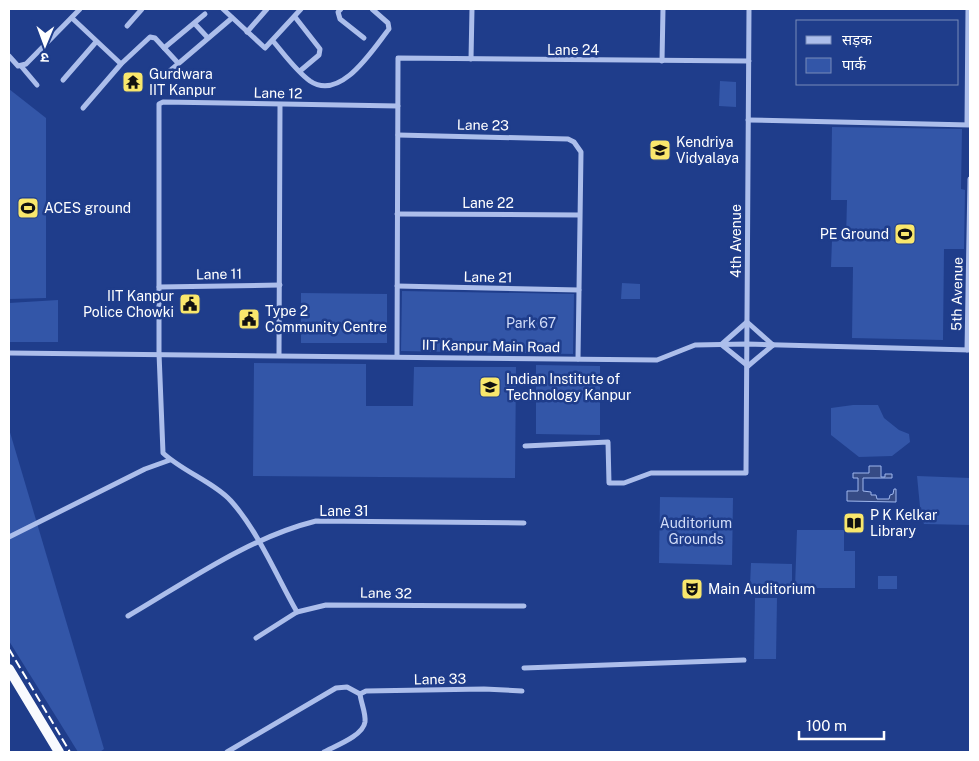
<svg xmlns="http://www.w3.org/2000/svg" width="979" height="761" viewBox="0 0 979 761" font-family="'Public Sans','Noto Sans Devanagari',sans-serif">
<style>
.green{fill:#3356a8}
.water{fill:#364b85;stroke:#9fb7ed}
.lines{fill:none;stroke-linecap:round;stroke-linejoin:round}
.minor{stroke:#acbeeb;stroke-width:5}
.trunk{stroke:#f8fafe;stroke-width:10}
.rail{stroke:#fff;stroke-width:2;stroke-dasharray:9 4;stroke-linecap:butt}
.labels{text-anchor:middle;stroke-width:5;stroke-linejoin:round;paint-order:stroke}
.street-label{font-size:14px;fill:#fff;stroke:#1f3d8b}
.poi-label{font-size:14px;fill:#fff;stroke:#1f3d8b;text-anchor:start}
.park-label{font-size:14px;fill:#d1dcf8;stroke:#1f3d8b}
</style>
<rect width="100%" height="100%" fill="#1f3d8b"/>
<g class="green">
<polygon points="720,81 736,82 736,107 719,106"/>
<polygon points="9,89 46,118 46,298 9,299"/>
<polygon points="832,127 962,129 961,189 965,190 964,249 944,249 943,340 852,338 853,267 831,267 832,240 846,240 847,200 831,200"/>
<polygon points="622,283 640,284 640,299 621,299"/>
<polygon points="402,291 574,294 573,354 401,351"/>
<polygon points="301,293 387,294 387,343 301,343"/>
<polygon points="58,300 58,342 9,342 9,303"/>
<polygon points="254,363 366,364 366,406 413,406 414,367 516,367 515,478 253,476"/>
<polygon points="536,365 600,366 600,435 536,434"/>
<polygon points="853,405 878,405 884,418 899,430 909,434 910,442 892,456 859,457 831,435 831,408"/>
<polygon points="9,429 104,749 100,752 78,752 9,641"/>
<polygon points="917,476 970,478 970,525 924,524 921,517"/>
<polygon points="660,497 733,498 732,565 659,563"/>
<polygon points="797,530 844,530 844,551 855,551 855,588 795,588"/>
<polygon points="751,563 792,564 792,586 750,586"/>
<rect x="878" y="576" width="19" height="13"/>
<polygon points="755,598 777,598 776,659 754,659"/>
</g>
<polygon class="water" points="869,466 881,466 881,477 885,477 885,474 892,474 892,478 863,478 863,491 871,492 871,495 876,495 877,499 889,499 890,495 893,494 894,489 896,489 896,502 847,501 847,491 858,491 858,478 853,478 853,473 869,473"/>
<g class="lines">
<g class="minor">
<polyline points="223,9 265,48 301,9"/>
<polyline points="341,9 338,12 340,19 364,38"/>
<polyline points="295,17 320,49 319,55 300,71"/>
<polyline points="72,18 121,64 83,108"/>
<polyline points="195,24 208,38"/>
<polyline points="127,26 142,9"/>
<polyline points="247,32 267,9"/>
<path d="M273 41C284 54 296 71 310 81 341 102 373 49 389 29L388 23 372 9"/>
<polyline points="164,48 205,14"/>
<polyline points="9,56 18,66 26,64 80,9"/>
<polyline points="471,59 472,9"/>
<polyline points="662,61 663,9"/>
<polyline points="121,64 150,37 155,38 178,63"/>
<polyline points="21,66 37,85"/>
<polyline points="165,75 232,18"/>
<polyline points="63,80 96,42"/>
<polyline points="748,120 970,125"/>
<polyline points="967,124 968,9"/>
<polyline points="398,135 568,139 574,142 581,152 578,359"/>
<polyline points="397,214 579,215"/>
<polyline points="397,286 579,290"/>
<polyline points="159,287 280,285"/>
<polyline points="722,344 747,322 773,345"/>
<polyline points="722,345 748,366"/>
<polyline points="967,350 970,179"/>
<polyline points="9,353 657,360 695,345 747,344 970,350"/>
<polyline points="279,355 280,105"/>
<polyline points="397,356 398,58 749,61"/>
<polyline points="748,366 773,345"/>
<polyline points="525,446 608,442 609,483 624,483 651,473 746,473 749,9"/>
<polyline points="9,537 145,469 170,460"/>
<path d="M297 612C277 577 258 531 231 501 215 483 182 471 163 453L159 353V104L163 102 398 106"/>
<path d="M128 616C188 581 248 538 316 521L524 523"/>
<polyline points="256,638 297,612 326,605 524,606"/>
<polyline points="524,668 744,660"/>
<polyline points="227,752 336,688 347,687 360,694 366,691 484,689 522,691"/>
<path d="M324 752C335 746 363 736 365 722 366 713 361 703 360 694"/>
</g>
<polyline class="trunk" points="9,669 59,752"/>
<polyline class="rail" points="9,649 70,752"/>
</g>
<defs>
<g id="temple-square" transform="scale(1.125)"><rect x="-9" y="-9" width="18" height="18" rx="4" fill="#f9e76c" stroke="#1f3d8b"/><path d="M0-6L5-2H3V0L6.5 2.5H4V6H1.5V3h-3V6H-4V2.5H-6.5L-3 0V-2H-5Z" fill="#111"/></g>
<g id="school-square" transform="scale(1.125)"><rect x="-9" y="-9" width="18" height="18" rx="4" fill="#f9e76c" stroke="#1f3d8b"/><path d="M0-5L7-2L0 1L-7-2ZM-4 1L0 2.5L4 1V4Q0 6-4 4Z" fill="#111"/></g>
<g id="stadium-square" transform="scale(1.125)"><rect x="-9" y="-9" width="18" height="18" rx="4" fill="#f9e76c" stroke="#1f3d8b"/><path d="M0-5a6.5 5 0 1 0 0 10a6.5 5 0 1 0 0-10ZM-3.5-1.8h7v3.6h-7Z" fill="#111"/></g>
<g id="civic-square" transform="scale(1.125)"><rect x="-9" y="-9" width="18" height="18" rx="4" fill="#f9e76c" stroke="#1f3d8b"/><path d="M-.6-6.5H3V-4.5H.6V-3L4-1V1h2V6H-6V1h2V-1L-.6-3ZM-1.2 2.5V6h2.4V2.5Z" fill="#111"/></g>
<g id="university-square" transform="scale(1.125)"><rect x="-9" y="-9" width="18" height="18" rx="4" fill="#f9e76c" stroke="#1f3d8b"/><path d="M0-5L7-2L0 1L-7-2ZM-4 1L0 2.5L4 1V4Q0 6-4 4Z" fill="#111"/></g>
<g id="library-square" transform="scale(1.125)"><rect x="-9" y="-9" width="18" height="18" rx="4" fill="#f9e76c" stroke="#1f3d8b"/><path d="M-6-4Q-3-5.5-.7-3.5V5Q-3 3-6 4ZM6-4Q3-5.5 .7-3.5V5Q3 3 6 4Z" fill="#111"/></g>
<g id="theatre-square" transform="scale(1.125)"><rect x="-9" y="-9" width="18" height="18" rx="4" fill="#f9e76c" stroke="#1f3d8b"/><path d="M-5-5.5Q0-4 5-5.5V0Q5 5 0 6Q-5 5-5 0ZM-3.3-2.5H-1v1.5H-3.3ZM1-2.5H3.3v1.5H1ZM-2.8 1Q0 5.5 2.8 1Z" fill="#111"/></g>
</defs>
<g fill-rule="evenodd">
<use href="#temple-square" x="133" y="82"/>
<use href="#school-square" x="660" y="150"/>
<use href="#stadium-square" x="28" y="208"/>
<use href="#stadium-square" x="905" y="234"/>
<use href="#civic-square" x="190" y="304"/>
<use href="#civic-square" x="249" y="319"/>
<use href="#university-square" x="490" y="387"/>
<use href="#library-square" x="854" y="523"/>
<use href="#theatre-square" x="692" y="589"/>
</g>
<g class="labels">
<g class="street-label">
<text x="573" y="55">Lane 24</text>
<text transform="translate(278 93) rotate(1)" y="5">Lane 12</text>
<text transform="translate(483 125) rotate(1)" y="5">Lane 23</text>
<text x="488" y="208">Lane 22</text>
<text transform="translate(736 241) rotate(-90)" y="5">4th Avenue</text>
<text transform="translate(219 274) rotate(-1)" y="5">Lane 11</text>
<text transform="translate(488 277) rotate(1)" y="5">Lane 21</text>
<text transform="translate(957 294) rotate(-89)" y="5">5th Avenue</text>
<text transform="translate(491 346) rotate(1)" y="5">IIT Kanpur Main Road</text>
<text x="344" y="516">Lane 31</text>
<text transform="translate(386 593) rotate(1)" y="5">Lane 32</text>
<text transform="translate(440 679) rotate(-1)" y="5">Lane 33</text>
</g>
<g class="poi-label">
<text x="149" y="79">Gurdwara<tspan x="149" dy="16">IIT Kanpur</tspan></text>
<text x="676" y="147">Kendriya<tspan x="676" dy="16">Vidyalaya</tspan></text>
<text x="44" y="213">ACES ground</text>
<text x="889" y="239" text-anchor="end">PE Ground</text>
<text x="174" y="301" text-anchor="end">IIT Kanpur<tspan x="174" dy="16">Police Chowki</tspan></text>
<text x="265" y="316">Type 2<tspan x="265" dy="16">Community Centre</tspan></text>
<text x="506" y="384">Indian Institute of<tspan x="506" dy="16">Technology Kanpur</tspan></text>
<text x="870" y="520">P K Kelkar<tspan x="870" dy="16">Library</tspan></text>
<text x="708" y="594">Main Auditorium</text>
</g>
<g class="park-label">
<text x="531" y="328">Park 67</text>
<text x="696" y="528">Auditorium<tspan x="696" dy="16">Grounds</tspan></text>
</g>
</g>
<rect width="979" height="761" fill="none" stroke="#ffffff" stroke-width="20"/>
<rect x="796" y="20" width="162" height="65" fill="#1f3d8b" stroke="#798bb9"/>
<rect x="806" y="36" width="25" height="8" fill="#acbeeb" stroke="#798bb9"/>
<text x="842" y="45" font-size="15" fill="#ffffff">सड़क</text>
<rect x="806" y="58" width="25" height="15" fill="#3356a8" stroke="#798bb9"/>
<text x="842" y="70" font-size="15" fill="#ffffff">पार्क</text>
<g transform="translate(45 45) rotate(181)" stroke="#1f3d8b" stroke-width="4" paint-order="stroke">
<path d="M0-4L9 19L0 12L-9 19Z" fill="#ffffff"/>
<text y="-8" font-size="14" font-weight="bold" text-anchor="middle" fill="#ffffff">उ</text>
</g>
<path d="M799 731v8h85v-8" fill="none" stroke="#ffffff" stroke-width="2.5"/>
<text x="806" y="731" font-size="15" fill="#ffffff" stroke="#1f3d8b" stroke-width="4" paint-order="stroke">100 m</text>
</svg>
